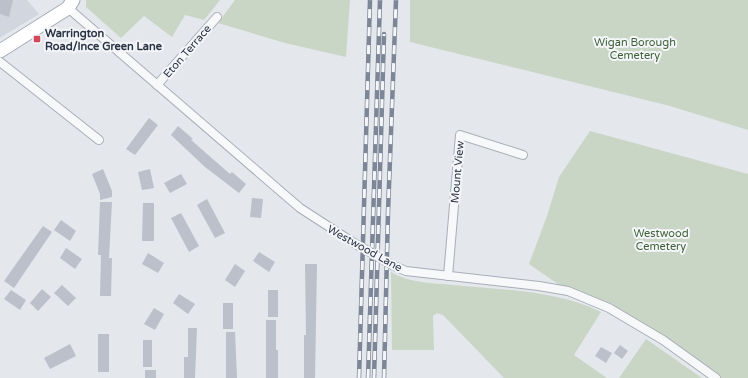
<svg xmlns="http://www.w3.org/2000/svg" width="748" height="378" viewBox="0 0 748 378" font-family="'Varela Round',sans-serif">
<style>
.built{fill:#d2d6de}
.green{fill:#c9d6c5}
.building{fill:#bbc0ca}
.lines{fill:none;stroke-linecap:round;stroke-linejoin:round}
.minor-casing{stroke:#a9aeb7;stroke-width:10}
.primary-casing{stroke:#a3abb8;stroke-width:15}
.minor{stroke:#f7f8fa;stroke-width:8}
.primary{stroke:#fff;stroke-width:13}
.rail-casing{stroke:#7d8696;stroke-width:4.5}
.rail{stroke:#f4f6f9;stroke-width:3;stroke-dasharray:9;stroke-linecap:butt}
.minor-bridge-casing{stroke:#a9aeb7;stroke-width:10;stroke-linecap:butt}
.minor-bridge{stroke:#f7f8fa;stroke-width:8}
.poi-dot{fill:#d1495b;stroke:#f4f6f9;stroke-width:1.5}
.labels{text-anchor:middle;stroke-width:4;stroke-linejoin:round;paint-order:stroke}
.poi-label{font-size:11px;font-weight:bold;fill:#2b3445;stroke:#f4f6f9;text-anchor:start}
.park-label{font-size:11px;fill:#3f6138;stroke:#f4f6f9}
.street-label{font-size:11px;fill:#2b3445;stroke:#f4f6f9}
</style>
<rect width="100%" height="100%" fill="#e4e7ec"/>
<polygon class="built" points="0,0 27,0 39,14 0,38"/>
<g class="green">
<polygon points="86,0 220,0 204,20 185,15 172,37 144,16 121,38 86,7"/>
<polygon points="235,0 350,0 346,57 285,43 218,23"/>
<polygon points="410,0 748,0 748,130 670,106 410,42"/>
<polygon points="590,131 748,174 748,378 716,378 663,340 568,291 529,264 547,216 559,177"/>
<path d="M391 272C409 283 433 283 453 285 502 290 556 290 601 312L574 355 607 378H504L443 315 437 313 433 316 434 350H392Z"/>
<polygon points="646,339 702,378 619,378"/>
</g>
<g class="building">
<polygon points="0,0 13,0 9,17 0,14"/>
<polygon points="149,118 158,125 135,155 126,149"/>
<polygon points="178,126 193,139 191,140 230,174 232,172 246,184 239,193 205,167 171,135"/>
<polygon points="103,169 112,191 112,197 100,200 100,194 92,174"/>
<polygon points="150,169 154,188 142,190 138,172"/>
<polygon points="181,174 187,184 170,193 164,183"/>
<polygon points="252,198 263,199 261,218 250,217"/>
<polygon points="207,199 225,233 215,238 197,205"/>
<polygon points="100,202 112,202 109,258 112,258 111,296 100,296 101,255 98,255"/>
<polygon points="143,203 154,203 154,241 142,241"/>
<polygon points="181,213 199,246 189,252 171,218"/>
<polygon points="61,220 76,231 70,241 54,230"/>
<polygon points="43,226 52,232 14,288 4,281"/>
<polygon points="66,248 82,259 75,269 60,258"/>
<polygon points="259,252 275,262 269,272 253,261"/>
<polygon points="148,253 164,263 158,273 142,264"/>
<polygon points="235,264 245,271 235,287 225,280"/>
<polygon points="305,264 317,264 315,378 304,378 304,335 306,335"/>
<polygon points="62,285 76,298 68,306 54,293"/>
<polygon points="42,289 51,297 38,311 30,303"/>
<polygon points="11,290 26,300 20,310 4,299"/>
<rect x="268" y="290" width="10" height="27"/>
<polygon points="179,294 195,304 188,314 173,303"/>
<rect x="223" y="303" width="10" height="26"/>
<polygon points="154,308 164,314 155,330 144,324"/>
<polygon points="266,320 276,320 276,350 278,350 278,378 266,378"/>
<polygon points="188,328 197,328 195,378 184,378 184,357 188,357"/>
<polygon points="226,332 235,332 237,378 226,378"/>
<rect x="98" y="334" width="11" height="38"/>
<rect x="143" y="340" width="9" height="27"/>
<polygon points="70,344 76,356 50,369 44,358"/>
<polygon points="620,345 628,351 622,359 614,353"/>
<polygon points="601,347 612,353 606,363 595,356"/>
<rect x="145" y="370" width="11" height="8"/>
</g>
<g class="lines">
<g class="minor-casing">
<g id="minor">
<polyline points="68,8 300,208 354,243"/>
<polyline points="0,62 99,140"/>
<polyline points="157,85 217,17"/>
<polyline points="394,266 406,271 539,286 568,291 609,308 663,340 716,378"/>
<polyline points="448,276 460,135 523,155"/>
</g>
</g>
<g class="primary-casing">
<polyline id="primary" points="0,51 68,8 73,0"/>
</g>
<use href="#minor" class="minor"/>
<use href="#primary" class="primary"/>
<g class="rail-casing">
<g id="rail">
<polyline points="359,378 370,0"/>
<polyline points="368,378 380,0"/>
<polyline points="374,378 384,34"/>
<polyline points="384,378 388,212 396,0"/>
</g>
</g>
<use href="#rail" class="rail"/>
<g class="minor-bridge-casing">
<polyline id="minor-bridge" points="354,243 394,266"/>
</g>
<use href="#minor-bridge" class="minor-bridge"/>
</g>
<rect class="poi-dot" x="33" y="35" width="8" height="8" rx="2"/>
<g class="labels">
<g class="poi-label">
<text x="45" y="37">Warrington<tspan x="45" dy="13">Road/Ince Green Lane</tspan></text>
</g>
<g class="park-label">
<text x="635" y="46">Wigan Borough<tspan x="635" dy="13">Cemetery</tspan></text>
<text x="661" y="237">Westwood<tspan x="661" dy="13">Cemetery</tspan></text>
</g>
<g class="street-label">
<text transform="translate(187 51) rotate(-49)" y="4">Eton Terrace</text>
<text transform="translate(457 172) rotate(-85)" y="4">Mount View</text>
<text transform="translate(365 248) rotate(29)" y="4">Westwood Lane</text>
</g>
</g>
</svg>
